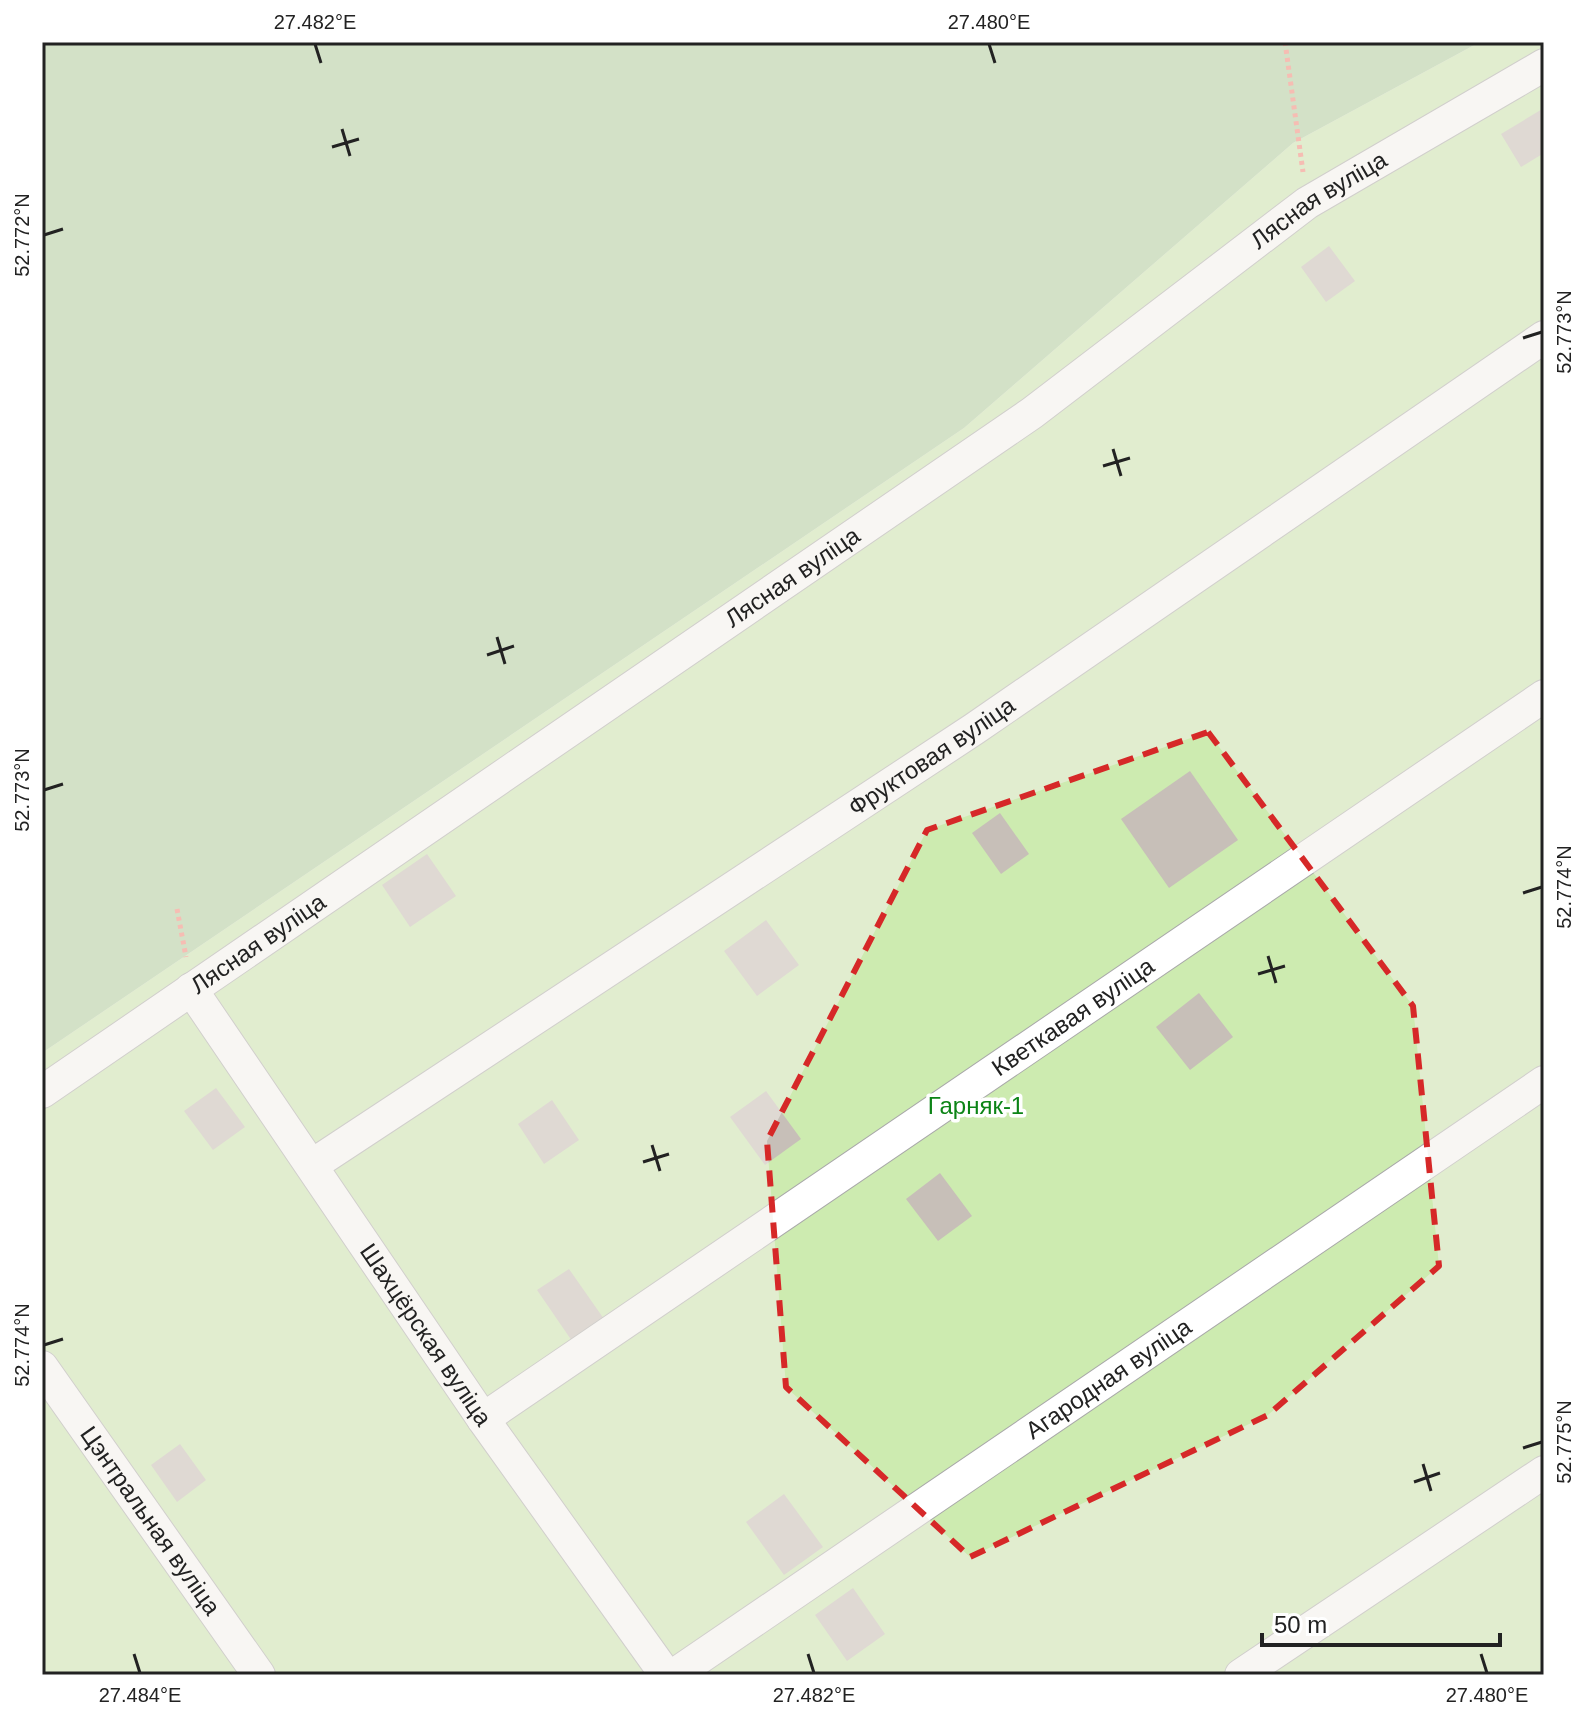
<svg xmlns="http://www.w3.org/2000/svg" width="1586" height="1717" viewBox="0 0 1586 1717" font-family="Helvetica,sans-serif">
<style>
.grass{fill:#cdebb0}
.forest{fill:#add19e}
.building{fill:#c7bfb8}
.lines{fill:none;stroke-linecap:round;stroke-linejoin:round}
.minor-casing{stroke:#a9a9a9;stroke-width:34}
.path{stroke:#fa8072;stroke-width:5;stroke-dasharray:4 4;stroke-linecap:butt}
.minor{stroke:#fff;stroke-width:32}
.marked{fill:none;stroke:#d62828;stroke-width:6;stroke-dasharray:16 10;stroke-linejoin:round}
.ticks{fill:none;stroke:#222;stroke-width:3}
.labels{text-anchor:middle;stroke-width:7;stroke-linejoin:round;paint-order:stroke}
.street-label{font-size:24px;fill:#222;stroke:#fff}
.park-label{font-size:24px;fill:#0c8416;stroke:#fff}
.neatline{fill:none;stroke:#222;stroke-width:3}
.ticks-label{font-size:20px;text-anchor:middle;fill:#222}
</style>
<rect width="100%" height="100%" fill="#f2efe9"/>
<polygon class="grass" points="1480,42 1544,42 1544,1675 42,1675 42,1053 964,428 1293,143"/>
<polygon class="forest" points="42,42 1480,42 1293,143 964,428 42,1053"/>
<g class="building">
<polygon points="1544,108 1544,153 1521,167 1501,134"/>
<polygon points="1329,246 1355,281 1326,302 1301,267"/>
<polygon points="1190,771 1238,840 1169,888 1121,819"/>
<polygon points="1000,813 1029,854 1001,874 972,833"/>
<polygon points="427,854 456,896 410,927 382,885"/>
<polygon points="766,920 799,965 757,996 724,951"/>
<polygon points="1199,993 1233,1037 1190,1070 1156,1027"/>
<polygon points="216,1088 245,1127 213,1150 184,1111"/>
<polygon points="766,1091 801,1139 765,1165 730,1117"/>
<polygon points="552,1100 579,1140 544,1164 518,1124"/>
<polygon points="940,1173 972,1216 938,1241 906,1199"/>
<polygon points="569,1269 604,1319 572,1341 537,1290"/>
<polygon points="180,1444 206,1480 177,1502 151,1465"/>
<polygon points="784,1494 823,1547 784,1575 746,1522"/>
<polygon points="853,1588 885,1634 847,1661 815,1615"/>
</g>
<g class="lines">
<g class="minor-casing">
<g id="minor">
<path id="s1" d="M191 989 483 1419 666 1675"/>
<path id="s2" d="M42 1092 1032 413 1307 203 1544 65"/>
<path id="s3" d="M314 1164 974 729 1544 337"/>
<path id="s4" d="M42 1367 259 1675"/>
<path id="s5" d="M483 1419 1544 696"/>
<path id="s6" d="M674 1675 1544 1082"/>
<polyline points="1241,1675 1544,1472"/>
</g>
</g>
<g class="path">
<polyline points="1285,42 1303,172"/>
<polyline points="177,909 186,957"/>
</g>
<use href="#minor" class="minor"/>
</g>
<path d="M0 0H1586V1717H0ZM1208 732 1413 1006 1439 1266 1268 1415 970 1557 786 1387 767 1141 927 830Z" fill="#f2efe9" fill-opacity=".55" fill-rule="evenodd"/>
<path class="marked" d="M1208 732 1413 1006 1439 1266 1268 1415 970 1557 786 1387 767 1141 927 830Z"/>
<path class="ticks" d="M315 44 321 63M989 44 995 63M342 129 350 156M332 147 359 139M44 235 63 229M1523 338 1542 332M1113 449 1121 476M1103 466 1130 458M497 637 505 664M487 655 514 646M44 790 63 784M1523 893 1542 887M1268 956 1276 983M1258 974 1285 966M652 1145 660 1171M643 1162 669 1154M44 1345 63 1339M1523 1448 1542 1442M1423 1464 1431 1491M1414 1482 1440 1473M134 1654 140 1673M808 1654 814 1673M1481 1654 1487 1673"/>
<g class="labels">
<g class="street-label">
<text dy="8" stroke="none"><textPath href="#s2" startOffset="1558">Лясная вуліца</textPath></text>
<text dy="8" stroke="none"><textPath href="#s2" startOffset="910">Лясная вуліца</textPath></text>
<text dy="8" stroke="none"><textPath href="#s3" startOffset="740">Фруктовая вуліца</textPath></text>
<text dy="8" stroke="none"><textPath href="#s2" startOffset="262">Лясная вуліца</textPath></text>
<text dy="8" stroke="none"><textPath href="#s5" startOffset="714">Кветкавая вуліца</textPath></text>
<text dy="8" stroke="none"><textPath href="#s1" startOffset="418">Шахцёрская вуліца</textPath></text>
<text dy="8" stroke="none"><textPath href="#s6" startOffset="526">Агародная вуліца</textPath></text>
<text dy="8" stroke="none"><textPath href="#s4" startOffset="188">Цэнтральная вуліца</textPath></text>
</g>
<g class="park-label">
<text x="976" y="1114">Гарняк-1</text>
</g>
</g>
<rect width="1586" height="1717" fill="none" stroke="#ffffff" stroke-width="88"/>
<path d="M1262 1633v12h238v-12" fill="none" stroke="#222222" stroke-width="4"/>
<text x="1274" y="1633" font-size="24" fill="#222222" stroke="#ffffff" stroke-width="6" paint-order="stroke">50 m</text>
<rect x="44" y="44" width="1498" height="1629" class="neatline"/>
<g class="ticks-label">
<text x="315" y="29">27.482°E</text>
<text x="989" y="29">27.480°E</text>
<text transform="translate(22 235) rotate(-90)" y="7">52.772°N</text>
<text transform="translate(1564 332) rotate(-90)" y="7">52.773°N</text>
<text transform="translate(22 790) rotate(-90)" y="7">52.773°N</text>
<text transform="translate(1564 887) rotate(-90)" y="7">52.774°N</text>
<text transform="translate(22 1345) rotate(-90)" y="7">52.774°N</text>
<text transform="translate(1564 1442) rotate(-90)" y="7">52.775°N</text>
<text x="140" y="1702">27.484°E</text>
<text x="814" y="1702">27.482°E</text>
<text x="1487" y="1702">27.480°E</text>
</g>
</svg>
